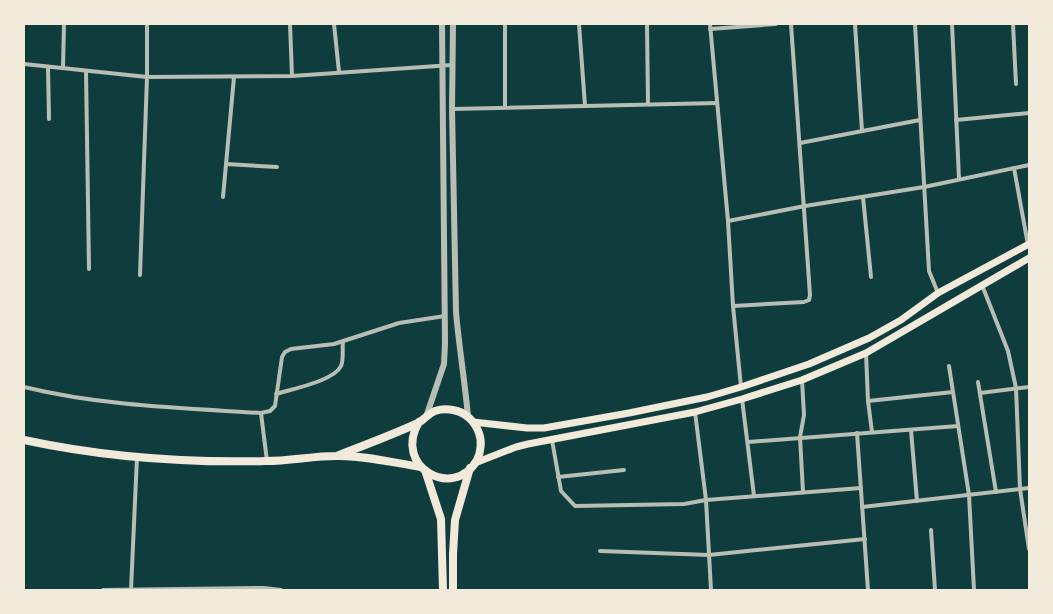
<svg xmlns="http://www.w3.org/2000/svg" width="1053" height="614" viewBox="0 0 1053 614" font-family="'Asap Condensed',sans-serif">
<style>
.lines{fill:none;stroke-linecap:round;stroke-linejoin:round}
.minor{stroke:#b8beb3;stroke-width:4}
.tertiary{stroke:#b8beb3;stroke-width:6}
.primary{stroke:#f1e9da;stroke-width:7}
.trunk{stroke:#f1e9da;stroke-width:8}
</style>
<rect width="100%" height="100%" fill="#0f3d3e"/>
<g class="lines">
<g class="minor">
<polyline points="290,24 292,76"/>
<polyline points="334,24 339,72"/>
<polyline points="579,24 585,106"/>
<polyline points="647,24 648,104"/>
<polyline points="710,24 728,221 733,306 741,387"/>
<polyline points="855,24 862,131"/>
<polyline points="915,24 929,271 938,293"/>
<polyline points="952,24 959,179"/>
<polyline points="1013,24 1016,84"/>
<polyline points="710,29 776,24"/>
<polyline points="24,64 147,77 292,76 452,65"/>
<polyline points="48,67 49,119"/>
<polyline points="63,68 64,24"/>
<polyline points="86,71 89,269"/>
<polyline points="505,107 505,24"/>
<polyline points="452,109 717,103"/>
<polyline points="956,120 1029,113"/>
<polyline points="800,143 920,120"/>
<polyline points="226,164 277,167"/>
<polyline points="1014,168 1028,245"/>
<polyline points="223,197 234,77"/>
<polyline points="863,197 871,277"/>
<polyline points="728,221 805,206 924,187 1029,165"/>
<polyline points="140,275 147,77 147,24"/>
<polyline points="982,285 1008,351 1016,388 1020,489 1029,549"/>
<polyline points="733,306 804,302 809,300 810,295 791,24"/>
<polyline points="866,353 868,401 872,432"/>
<polyline points="949,366 969,495 974,590"/>
<polyline points="802,380 804,415 800,437 803,492"/>
<polyline points="978,382 996,492"/>
<path d="M24 387C102 406 181 408 261 413L267 461"/>
<polyline points="980,393 1029,387"/>
<path d="M276 394C292 389 334 381 341 366 344 360 342 349 343 342"/>
<polyline points="742,399 754,496"/>
<polyline points="868,401 953,392"/>
<polyline points="695,412 706,500 711,590"/>
<polyline points="261,413 270,411 275,406 282,357 285,352 291,349 334,344 399,323 445,316"/>
<polyline points="911,430 917,501"/>
<polyline points="857,433 868,590"/>
<polyline points="552,440 561,491 575,506 684,504 706,500 861,488"/>
<polyline points="748,442 958,426"/>
<polyline points="558,477 624,470"/>
<polyline points="862,507 1029,488"/>
<polyline points="931,530 935,590"/>
<polyline points="600,551 709,555 865,539"/>
<polyline points="103,590 264,588 281,590"/>
<polyline points="131,590 137,457"/>
</g>
<g class="tertiary">
<path d="M453 24 452 109 456 312C459 347 465 382 468 417"/>
<polyline points="426,417 444,364 445,343 442,24"/>
</g>
<g class="primary">
<polyline points="473,422 527,428 544,428 629,413 707,397 741,387 809,364 869,338 901,320 938,293 1029,244"/>
<polyline points="475,463 516,447 528,444 695,412 742,399 802,380 866,353 1029,258"/>
</g>
<g class="trunk">
<path d="M24 440C103 457 185 463 266 461 290 461 313 456 336 456 363 455 394 463 421 467"/>
<path d="M339 455C365 445 392 435 418 423 424 420 429 413 435 411 441 409 447 409 453 410 466 412 475 422 479 433 482 441 481 452 477 460 454 501 392 467 419 422"/>
<polyline points="425,470 441,519 443,590"/>
<polyline points="453,590 453,554 455,520 470,468"/>
</g>
</g>
<rect width="1053" height="614" fill="none" stroke="#f1e9da" stroke-width="50"/>
</svg>
